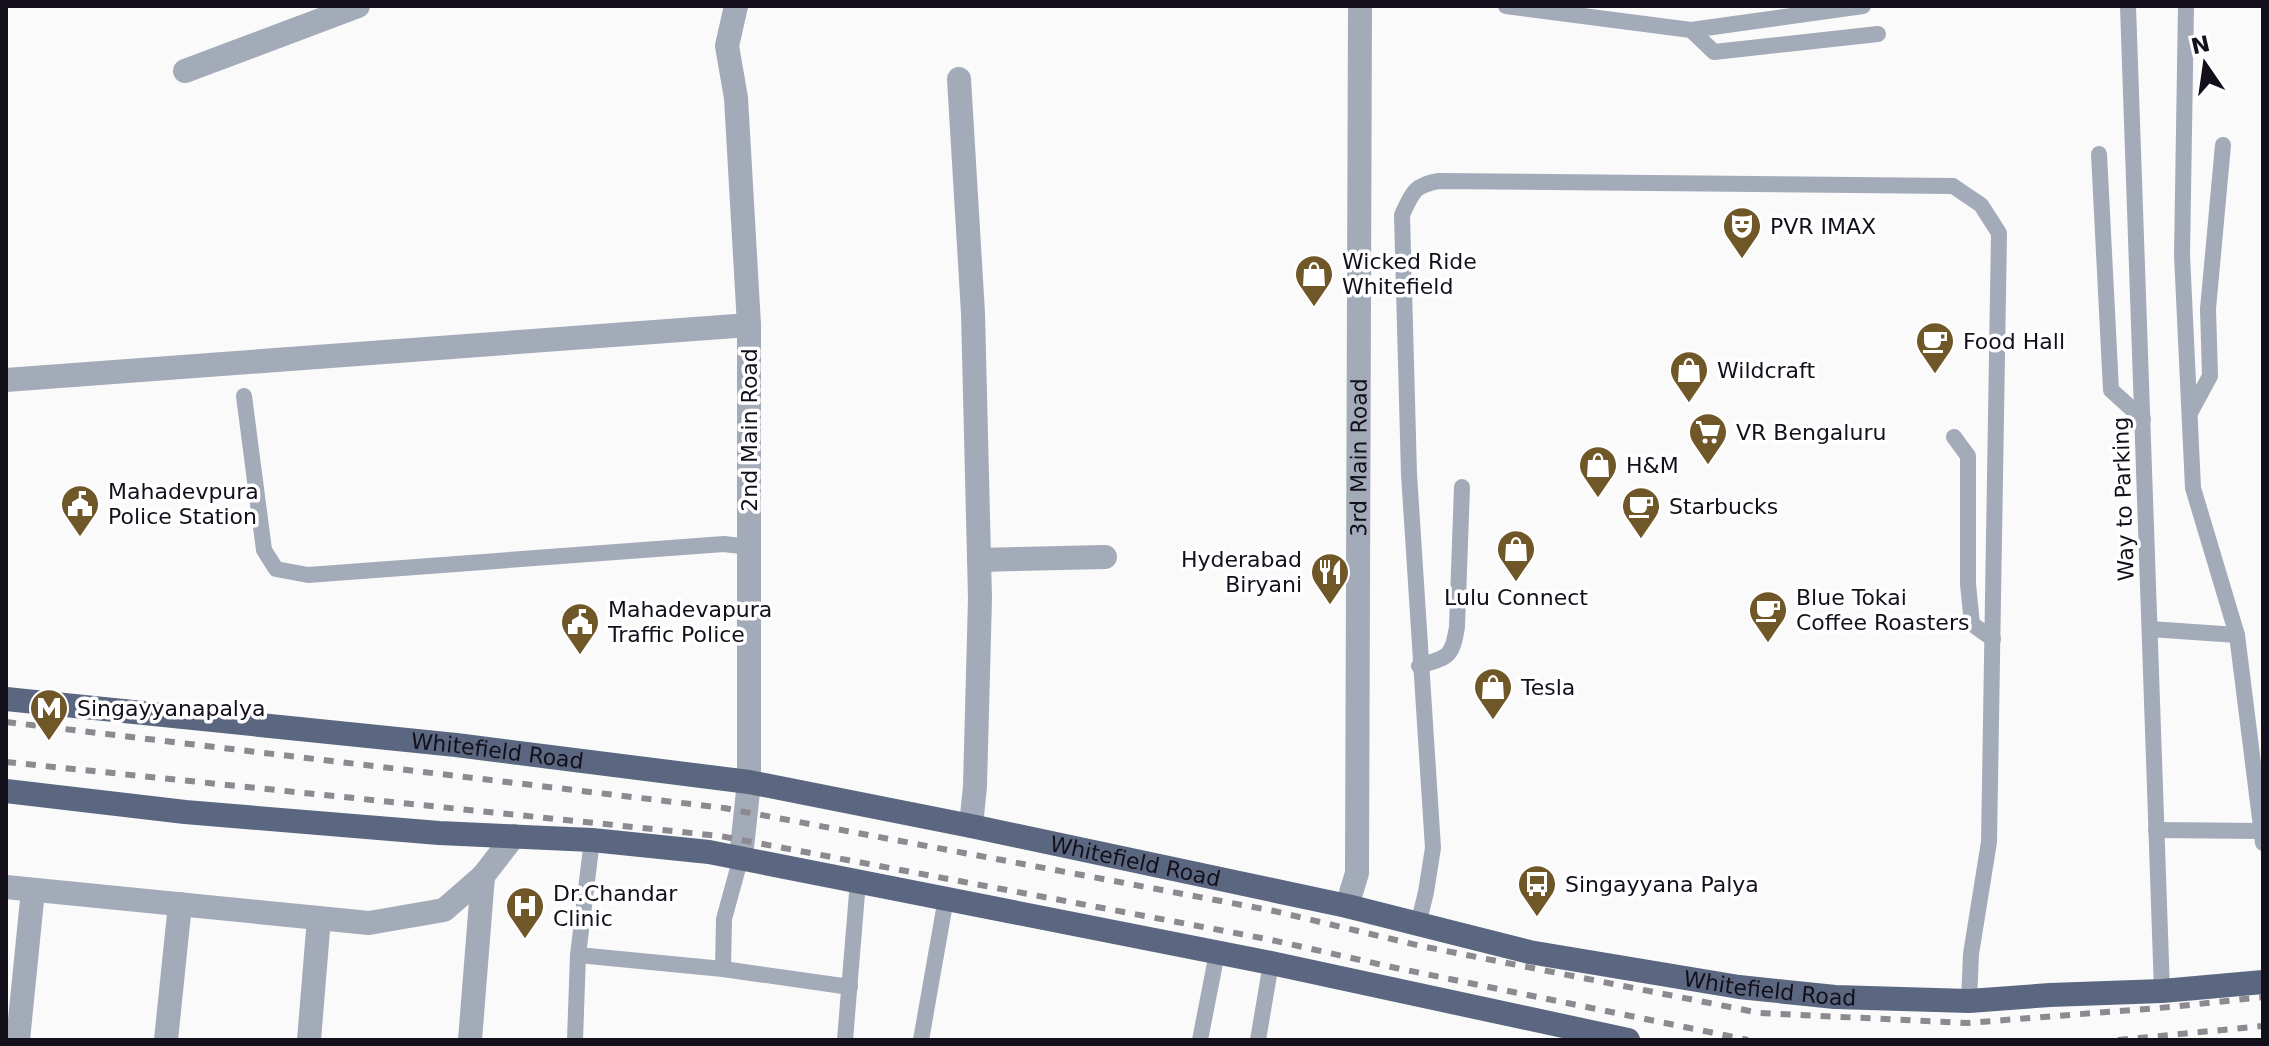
<svg xmlns="http://www.w3.org/2000/svg" width="2269" height="1046" viewBox="0 0 2269 1046" font-family="'DejaVu Sans',sans-serif">
<style>
.lines{fill:none;stroke-linecap:round;stroke-linejoin:round}
.service{stroke:#a3aab8;stroke-width:16}
.minor{stroke:#a3aab8;stroke-width:24}
.tertiary{stroke:#a3aab8;stroke-width:24}
.primary{stroke:#5b6780;stroke-width:24}
.rail{stroke:#8c8a90;stroke-width:6;stroke-dasharray:10 10;stroke-linecap:butt}
.labels{text-anchor:middle;stroke-width:7;stroke-linejoin:round;paint-order:stroke}
.poi-label{font-size:22px;fill:#13101c;stroke:#fff;text-anchor:start}
.street-label{font-size:22px;fill:#13101c;stroke:#fff}
</style>
<rect width="100%" height="100%" fill="#fafafa"/>
<g class="lines">
<g class="service">
<polyline points="1506,6 1691,30 1863,6"/>
<polyline points="2128,6 2162,991"/>
<polyline points="2186,6 2182,255 2193,488 2237,635 2263,843"/>
<polyline points="1691,30 1714,52 1878,34"/>
<polyline points="2099,154 2111,390 2143,419"/>
<polyline points="244,396 264,550 276,569 308,575 724,544 749,547"/>
<polyline points="2190,413 2210,376 2208,309 2223,145"/>
<polyline points="1954,437 1968,456 1968,584 1972,624 1993,639"/>
<polyline points="2150,629 2237,635"/>
<path d="M1419 666C1448 657 1452 658 1457 627L1462 487"/>
<polyline points="2156,830 2262,831"/>
<polyline points="592,840 578,955 723,969 724,919 741,857"/>
<path d="M1418 925 1426 892 1433 848 1409 474 1402 215C1412 193 1414 185 1439 181L1953 186 1981 205 1999 233 1989 842 1971 954 1969 1001"/>
<polyline points="723,969 850,987"/>
<polyline points="575,1040 578,955"/>
<polyline points="845,1040 858,881"/>
<polyline points="921,1040 946,898"/>
<polyline points="1200,1040 1217,953"/>
<polyline points="1258,1040 1271,963"/>
</g>
<g class="minor">
<polyline points="736,6 727,46 736,98 749,325 749,782 741,857"/>
<polyline points="185,71 358,6"/>
<polyline points="959,79 973,313 980,598 975,786 971,826"/>
<polyline points="6,380 749,325"/>
<polyline points="979,560 1105,557"/>
<path id="s1" d="M1347 906 1357 873 1360 6"/>
<polyline points="18,1040 33,890"/>
<polyline points="166,1040 180,904"/>
<polyline points="309,1040 319,918"/>
<polyline points="470,1040 483,876"/>
</g>
<polyline class="tertiary" points="6,887 369,923 444,910 483,876 514,836"/>
<g class="primary">
<path id="s2" d="M6 699 456 745 749 782 971 826 1347 906 1529 952 1739 987 1835 997 1969 1001 2050 995 2162 991 2263 982"/>
<polyline points="6,791 185,812 439,833 592,840 709,852 1271,963 1628,1040"/>
</g>
<g class="rail">
<polyline points="6,722 724,808 1274,911 1421,946 1760,1013 1967,1023 2171,1007 2263,997"/>
<polyline points="6,762 720,836 1267,939 1396,968 1748,1040"/>
<polyline points="2118,1040 2263,1026"/>
</g>
</g>
<defs>
<g id="theatre-pin" transform="scale(2)"><path d="M0 17L-7.5 6A9.5 9.5 0 1 1 7.5 6Z" fill="#705728" stroke="#fff"/><path d="M-5-5.5Q0-4 5-5.5V0Q5 5 0 6Q-5 5-5 0ZM-3.3-2.5H-1v1.5H-3.3ZM1-2.5H3.3v1.5H1ZM-2.8 1Q0 5.5 2.8 1Z" fill="#fff"/></g>
<g id="shop-pin" transform="scale(2)"><path d="M0 17L-7.5 6A9.5 9.5 0 1 1 7.5 6Z" fill="#705728" stroke="#fff"/><path d="M-5-2.5h2.3a2.7 3.5 0 0 1 5.4 0H5L5.5 6h-11ZM-1.5-2.5h3a1.5 2.3 0 0 0-3 0Z" fill="#fff"/></g>
<g id="cafe-pin" transform="scale(2)"><path d="M0 17L-7.5 6A9.5 9.5 0 1 1 7.5 6Z" fill="#705728" stroke="#fff"/><path d="M-5.5-4.5H6V0H3Q3 3.5 0 3.5H-2.5Q-5.5 3.5-5.5 0ZM3-3.2v2h1.7v-2ZM-6 4.5H4V6H-6Z" fill="#fff"/></g>
<g id="supermarket-pin" transform="scale(2)"><path d="M0 17L-7.5 6A9.5 9.5 0 1 1 7.5 6Z" fill="#705728" stroke="#fff"/><path d="M-6-5.5h2.5l.6 2H6L4.5 2H-2.5L-4.4-4H-6ZM-1.5 3.2a1.3 1.3 0 1 0 .1 0ZM3 3.2a1.3 1.3 0 1 0 .1 0Z" fill="#fff"/></g>
<g id="civic-pin" transform="scale(2)"><path d="M0 17L-7.5 6A9.5 9.5 0 1 1 7.5 6Z" fill="#705728" stroke="#fff"/><path d="M-.6-6.5H3V-4.5H.6V-3L4-1V1h2V6H-6V1h2V-1L-.6-3ZM-1.2 2.5V6h2.4V2.5Z" fill="#fff"/></g>
<g id="restaurant-pin" transform="scale(2)"><path d="M0 17L-7.5 6A9.5 9.5 0 1 1 7.5 6Z" fill="#705728" stroke="#fff"/><path d="M-5-6h1v4h1v-4h1v4h1v-4h1v5L-1.5 .5V6h-2V.5L-5-1ZM5-6V6H3V1.5H1.5Q1.5-4 5-6Z" fill="#fff"/></g>
<g id="metro-pin" transform="scale(2)"><path d="M0 17L-7.5 6A9.5 9.5 0 1 1 7.5 6Z" fill="#705728" stroke="#fff"/><path d="M-5.5 5V-5H-3L0 0L3-5H5.5V5H3V-.5L0 4L-3-.5V5Z" fill="#fff"/></g>
<g id="bus-pin" transform="scale(2)"><path d="M0 17L-7.5 6A9.5 9.5 0 1 1 7.5 6Z" fill="#705728" stroke="#fff"/><path d="M-5-6H5V4H4V6H2V4H-2V6H-4V4H-5ZM-3.5-4V0h7V-4ZM-3.5 1.2v1.5H-2V1.2ZM2 1.2v1.5H3.5V1.2Z" fill="#fff"/></g>
<g id="hospital-pin" transform="scale(2)"><path d="M0 17L-7.5 6A9.5 9.5 0 1 1 7.5 6Z" fill="#705728" stroke="#fff"/><path d="M-5-5h3v3.5h4V-5h3V5h-3V1.5h-4V5h-3Z" fill="#fff"/></g>
</defs>
<g fill-rule="evenodd">
<use href="#theatre-pin" x="1742" y="226"/>
<use href="#shop-pin" x="1314" y="274"/>
<use href="#cafe-pin" x="1935" y="341"/>
<use href="#shop-pin" x="1689" y="370"/>
<use href="#supermarket-pin" x="1708" y="432"/>
<use href="#shop-pin" x="1598" y="465"/>
<use href="#civic-pin" x="80" y="504"/>
<use href="#cafe-pin" x="1641" y="506"/>
<use href="#shop-pin" x="1516" y="549"/>
<use href="#restaurant-pin" x="1330" y="572"/>
<use href="#cafe-pin" x="1768" y="610"/>
<use href="#civic-pin" x="580" y="622"/>
<use href="#shop-pin" x="1493" y="687"/>
<use href="#metro-pin" x="49" y="708"/>
<use href="#bus-pin" x="1537" y="884"/>
<use href="#hospital-pin" x="525" y="906"/>
</g>
<g class="labels">
<g class="poi-label">
<text x="1770" y="234">PVR IMAX</text>
<text x="1342" y="269">Wicked Ride<tspan x="1342" dy="25">Whitefield</tspan></text>
<text x="1963" y="349">Food Hall</text>
<text x="1717" y="378">Wildcraft</text>
<text x="1736" y="440">VR Bengaluru</text>
<text x="1626" y="473">H&amp;M</text>
<text x="108" y="499">Mahadevpura<tspan x="108" dy="25">Police Station</tspan></text>
<text x="1669" y="514">Starbucks</text>
<text x="1302" y="567" text-anchor="end">Hyderabad<tspan x="1302" dy="25">Biryani</tspan></text>
<text x="1516" y="605" text-anchor="middle">Lulu Connect</text>
<text x="1796" y="605">Blue Tokai<tspan x="1796" dy="25">Coffee Roasters</tspan></text>
<text x="608" y="617">Mahadevapura<tspan x="608" dy="25">Traffic Police</tspan></text>
<text x="1521" y="695">Tesla</text>
<text x="77" y="716">Singayyanapalya</text>
<text x="1565" y="892">Singayyana Palya</text>
<text x="553" y="901">Dr.Chandar<tspan x="553" dy="25">Clinic</tspan></text>
</g>
<g class="street-label">
<text transform="translate(749 430) rotate(-90)" y="8">2nd Main Road</text>
<text dy="8" stroke="none"><textPath href="#s1" startOffset="450">3rd Main Road</textPath></text>
<text transform="translate(2123 499) rotate(-92)" y="8">Way to Parking</text>
<text dy="8" stroke="none"><textPath href="#s2" startOffset="494">Whitefield Road</textPath></text>
<text dy="8" stroke="none"><textPath href="#s2" startOffset="1142">Whitefield Road</textPath></text>
<text dy="8" stroke="none"><textPath href="#s2" startOffset="1790">Whitefield Road</textPath></text>
</g>
</g>
<rect width="2269" height="1046" fill="none" stroke="#13101c" stroke-width="16"/>
<g transform="translate(2205 64) rotate(347)" stroke="#ffffff" stroke-width="6" paint-order="stroke">
<path d="M0-6L14 30L0 20L-14 30Z" fill="#13101c"/>
<text y="-12" font-size="22" font-weight="bold" text-anchor="middle" fill="#13101c">N</text>
</g>
</svg>
